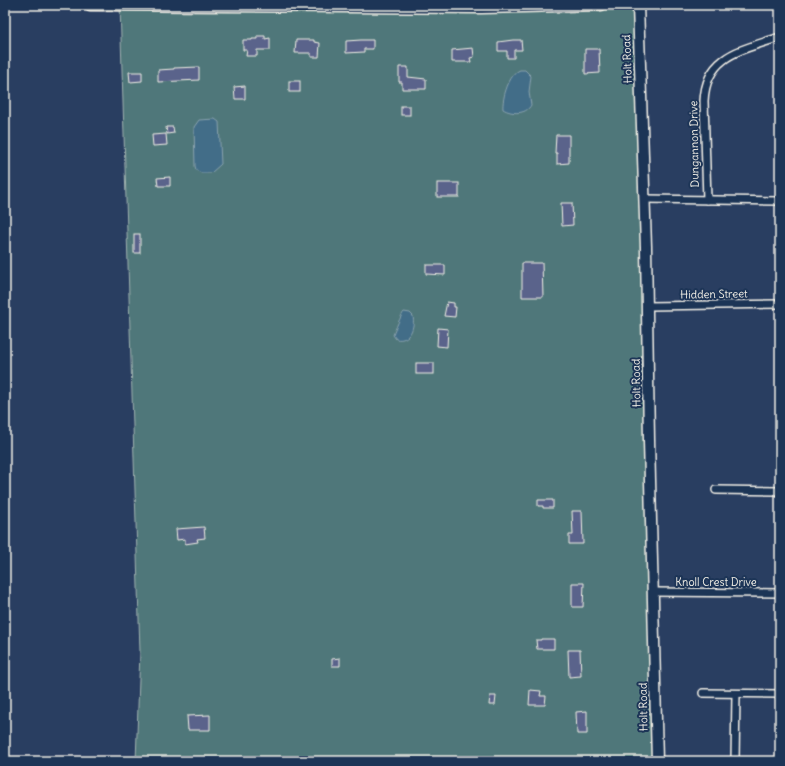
<svg xmlns="http://www.w3.org/2000/svg" width="785" height="766" viewBox="0 0 785 766" font-family="Delius,sans-serif">
<style>
.green{fill:#50777a;stroke:#a2b4b1}
.water{fill:#426d88;stroke:#89a2ae}
.building{fill:#5a648b;stroke:#f4f1e8}
.lines{fill:none;stroke-linecap:round;stroke-linejoin:round}
.minor-casing{stroke:#f4f1e8;stroke-width:10}
.secondary-casing{stroke:#f4f1e8;stroke-width:13}
.minor{stroke:#1d3557;stroke-width:7}
.secondary{stroke:#1d3557;stroke-width:10}
.labels{text-anchor:middle;stroke-width:4;stroke-linejoin:round;paint-order:stroke}
.street-label{font-size:11px;fill:#f4f1e8;stroke:#1d3557}
</style>
<rect width="100%" height="100%" fill="#293e61"/>
<filter id="ink" filterUnits="userSpaceOnUse"><feTurbulence type="fractalNoise" baseFrequency=".025" numOctaves="2"/><feDisplacementMap in="SourceGraphic" scale="8" xChannelSelector="R" yChannelSelector="G"/><feConvolveMatrix kernelMatrix="1 2 1 2 8 2 1 2 1" color-interpolation-filters="sRGB"/></filter>
<g filter="url(#ink)">
<polygon class="green" points="120,5 638,5 657,761 136,761 140,652"/>
<g class="water">
<path d="M520 70H525L531 76 529 92 531 105C526 115 511 114 503 109 502 98 509 74 520 70Z"/>
<polygon points="215,119 219,122 221,164 211,173 201,173 196,170 195,166 194,127 199,120"/>
<path d="M404 312 410 313 413 316C415 327 410 342 396 339L393 335C395 330 401 315 404 312Z"/>
</g>
<g class="building">
<polygon points="257,36 265,36 265,39 270,38 270,50 257,50 257,56 246,56 247,50 243,50 243,40 252,40 252,39 257,39"/>
<polygon points="296,40 314,40 314,42 320,43 319,57 311,57 311,53 295,53"/>
<polygon points="361,40 373,40 373,49 364,49 364,52 346,53 346,41"/>
<polygon points="513,40 521,40 522,50 514,50 514,58 507,58 507,51 498,51 498,42"/>
<polygon points="473,48 474,57 470,58 471,62 452,62 452,50"/>
<polygon points="585,49 599,49 600,73 585,74"/>
<polygon points="199,67 199,80 158,82 158,70 174,69 174,68"/>
<polygon points="399,67 408,67 408,77 426,79 426,89 402,89 402,82 399,82"/>
<polygon points="129,72 142,72 142,81 130,82"/>
<rect x="289" y="81" width="11" height="11"/>
<polygon points="245,86 245,99 235,99 234,87"/>
<rect x="401" y="106" width="9" height="9"/>
<polygon points="166,127 173,127 174,133 167,134"/>
<polygon points="166,134 167,145 153,146 152,135"/>
<polygon points="556,135 569,135 569,163 557,164 557,153 555,153"/>
<polygon points="170,177 170,186 158,186 157,178"/>
<rect x="437" y="183" width="22" height="14"/>
<polygon points="561,203 572,203 573,225 562,226"/>
<rect x="134" y="234" width="6" height="19"/>
<polygon points="522,263 542,263 543,297 522,297"/>
<polygon points="426,265 445,265 445,275 426,274"/>
<polygon points="447,302 454,303 454,307 456,307 455,317 444,316"/>
<polygon points="438,328 448,329 447,347 437,346"/>
<rect x="416" y="363" width="18" height="11"/>
<polygon points="538,500 553,500 553,508 543,508 543,506 538,506"/>
<polygon points="572,511 582,511 583,544 569,544 569,535 573,535"/>
<polygon points="204,527 205,538 197,539 198,542 185,544 185,539 177,540 176,529"/>
<polygon points="572,583 584,583 583,607 572,607"/>
<polygon points="541,639 554,639 554,649 537,649 536,640 541,640"/>
<polygon points="568,650 580,650 581,676 569,677"/>
<polygon points="340,658 340,666 332,666 332,659"/>
<polygon points="530,690 541,691 540,696 546,696 545,705 529,705"/>
<polygon points="490,696 496,696 495,705 489,705"/>
<polygon points="587,711 587,734 577,734 576,712"/>
<polygon points="210,715 210,730 188,730 187,716"/>
</g>
<g class="lines">
<g class="minor-casing">
<g id="minor">
<polyline points="645,199 780,201"/>
<path d="M707 200 704 101C706 54 743 50 780 37"/>
<polyline points="648,306 780,304"/>
<polyline points="716,490 780,491"/>
<polyline points="652,592 780,593"/>
<polyline points="703,693 780,694"/>
<polyline points="735,761 736,694"/>
</g>
</g>
<g class="secondary-casing">
<g id="secondary">
<polyline points="90,5 481,8 601,5"/>
<polyline points="638,5 646,247 649,440 657,761"/>
</g>
</g>
<use href="#minor" class="minor"/>
<use href="#secondary" class="secondary"/>
</g>
</g>
<g class="labels">
<g class="street-label">
<text transform="translate(627 59) rotate(-92)" y="4">Holt Road</text>
<text transform="translate(694 144) rotate(-91)" y="4">Dungannon Drive</text>
<text transform="translate(714 294) rotate(-1)" y="4">Hidden Street</text>
<text transform="translate(636 383) rotate(-91)" y="4">Holt Road</text>
<text x="716" y="586">Knoll Crest Drive</text>
<text transform="translate(643 707) rotate(-91)" y="4">Holt Road</text>
</g>
</g>
<rect width="785" height="766" fill="none" stroke="#1d3557" stroke-width="20"/>
<rect x="10" y="10" width="765" height="746" fill="none" stroke="#f4f1e8" stroke-width="1.5" filter="url(#ink)"/>
</svg>
